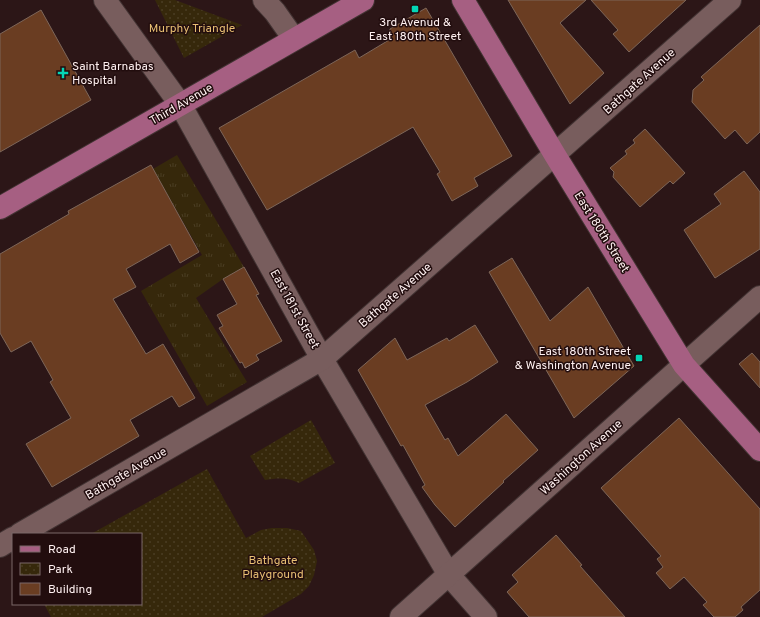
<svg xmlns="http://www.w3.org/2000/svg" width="760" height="617" viewBox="0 0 760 617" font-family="Overpass,sans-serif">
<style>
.grass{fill:url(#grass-tufts)}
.park{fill:url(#park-dots)}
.building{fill:#6a3d22;stroke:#7d6659}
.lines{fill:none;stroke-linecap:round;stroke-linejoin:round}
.minor-casing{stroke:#423333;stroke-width:24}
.major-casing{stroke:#423333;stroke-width:24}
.minor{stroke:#785d5d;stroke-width:22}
.major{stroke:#a65f82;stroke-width:22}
.poi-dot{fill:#04d5b6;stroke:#220d0e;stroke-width:1.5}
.labels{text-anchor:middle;stroke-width:3;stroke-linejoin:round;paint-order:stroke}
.poi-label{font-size:12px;fill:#fff1f1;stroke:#220d0e}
.park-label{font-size:12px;fill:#e8bf73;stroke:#220d0e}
.street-label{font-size:12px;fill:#fff1f1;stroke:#220d0e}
</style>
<defs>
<pattern id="grass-tufts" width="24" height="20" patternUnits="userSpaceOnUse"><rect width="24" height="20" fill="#36280b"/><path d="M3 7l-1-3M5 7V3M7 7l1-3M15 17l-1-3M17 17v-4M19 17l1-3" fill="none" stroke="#4a3d23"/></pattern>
<pattern id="park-dots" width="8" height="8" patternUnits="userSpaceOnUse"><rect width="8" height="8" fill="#36280b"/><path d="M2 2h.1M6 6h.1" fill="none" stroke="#4a3d23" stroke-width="1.8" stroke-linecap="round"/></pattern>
</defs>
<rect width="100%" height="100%" fill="#2c1617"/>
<polygon class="grass" points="177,155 244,267 223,279 196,298 247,382 207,406 141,291 202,255 153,169"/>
<g class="park">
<polygon points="155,0 175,0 242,25 184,58"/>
<path d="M311 420 335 463 299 483C288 477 277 478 265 480L250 456Z"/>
<polygon points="207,469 246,538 261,530 272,528 287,528 301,531 314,550 317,561 314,575 309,586 301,594 262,617 51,617 44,604 141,604 141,534 91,534"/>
</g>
<g class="building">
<polygon points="508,0 586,0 560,23 604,73 570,104"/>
<polygon points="591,0 686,0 629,52 613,34 618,30"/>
<polygon points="426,8 512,156 474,178 478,186 452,201 437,174 440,172 413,127 267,210 219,128 355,50 359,58 389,40 390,29"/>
<polygon points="41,10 91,100 0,152 0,34"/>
<polygon points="760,25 760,132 747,144 735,130 725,139 692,102 693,90 704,80 701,77"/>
<polygon points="645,129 685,173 673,184 670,181 640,207 613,177 614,172 610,168 627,154 625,151 635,143 633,140"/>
<polygon points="151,165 199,252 180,263 170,244 126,269 136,287 113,299 146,354 163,344 195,398 179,407 172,396 130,420 139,436 52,487 26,444 71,418 50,382 53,380 31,341 11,352 0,333 0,254 69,214 68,211"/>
<polygon points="744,171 760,192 760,249 715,278 684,230 721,204 714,194"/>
<polygon points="512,258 550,321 588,287 634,366 574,418 489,272"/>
<polygon points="244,267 259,294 256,295 282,341 256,355 259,360 245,368 242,362 240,363 219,328 223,326 217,315 237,304 223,279"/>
<polygon points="475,325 498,362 467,382 425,405 445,440 448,438 458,456 506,414 538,450 503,481 504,482 455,527 435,505 422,487 425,485 403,445 401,446 358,370 395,338 407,360 447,338 449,341"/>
<polygon points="752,353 760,362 760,388 739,364"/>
<polygon points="679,418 760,509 760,590 741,607 743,610 735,617 714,617 703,605 707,602 684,577 670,589 656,573 663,567 657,559 661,556 601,488"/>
<polygon points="556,535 582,565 580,566 625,617 529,617 507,592 518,582 512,575"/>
</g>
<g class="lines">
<g class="minor-casing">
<g id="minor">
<polyline points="105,0 180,104 322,359 449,575 486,617"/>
<polyline points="264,0 275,12 294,39"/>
<polyline points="20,534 322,359 730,0"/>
<polyline points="0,546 13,538"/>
<polyline points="401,617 760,297"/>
</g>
</g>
<g class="major-casing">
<g id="major">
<polyline points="463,0 555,155 684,365 760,450"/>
<polyline points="0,208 363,0"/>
</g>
</g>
<use href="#minor" class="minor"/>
<use href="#major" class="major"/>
</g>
<g class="poi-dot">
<rect x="411" y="5" width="8" height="8" rx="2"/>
<path d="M61 67h4v4h4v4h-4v4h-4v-4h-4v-4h4z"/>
<rect x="635" y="354" width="8" height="8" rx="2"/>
</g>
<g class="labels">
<g class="poi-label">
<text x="415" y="26">3rd Avenud &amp;<tspan x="415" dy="14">East 180th Street</tspan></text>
<text x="72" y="70" text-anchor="start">Saint Barnabas<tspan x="72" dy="14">Hospital</tspan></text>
<text x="631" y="355" text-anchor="end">East 180th Street<tspan x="631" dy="14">&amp; Washington Avenue</tspan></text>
</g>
<g class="park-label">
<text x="192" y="32">Murphy Triangle</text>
<text x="273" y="564">Bathgate<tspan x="273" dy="14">Playground</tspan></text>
</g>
<g class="street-label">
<text transform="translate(639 81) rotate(-42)" y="4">Bathgate Avenue</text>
<text transform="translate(181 104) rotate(-30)" y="4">Third Avenue</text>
<text transform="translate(602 232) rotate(58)" y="4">East 180th Street</text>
<text transform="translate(395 295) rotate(-41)" y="4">Bathgate Avenue</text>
<text transform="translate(295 309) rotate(61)" y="4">East 181st Street</text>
<text transform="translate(581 457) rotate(-42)" y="4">Washington Avenue</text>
<text transform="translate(126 473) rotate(-30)" y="4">Bathgate Avenue</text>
</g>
</g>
<rect x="12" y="533" width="130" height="72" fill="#220d0e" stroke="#7a6869"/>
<rect x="20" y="546" width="20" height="6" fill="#a65f82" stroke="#7a6869"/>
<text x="48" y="553" font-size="12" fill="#fff1f1">Road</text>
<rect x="20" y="563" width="20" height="12" fill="url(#park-dots)" stroke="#7a6869"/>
<text x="48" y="573" font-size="12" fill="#fff1f1">Park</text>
<rect x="20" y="583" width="20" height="12" fill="#6a3d22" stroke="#7a6869"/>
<text x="48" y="593" font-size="12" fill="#fff1f1">Building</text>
</svg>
